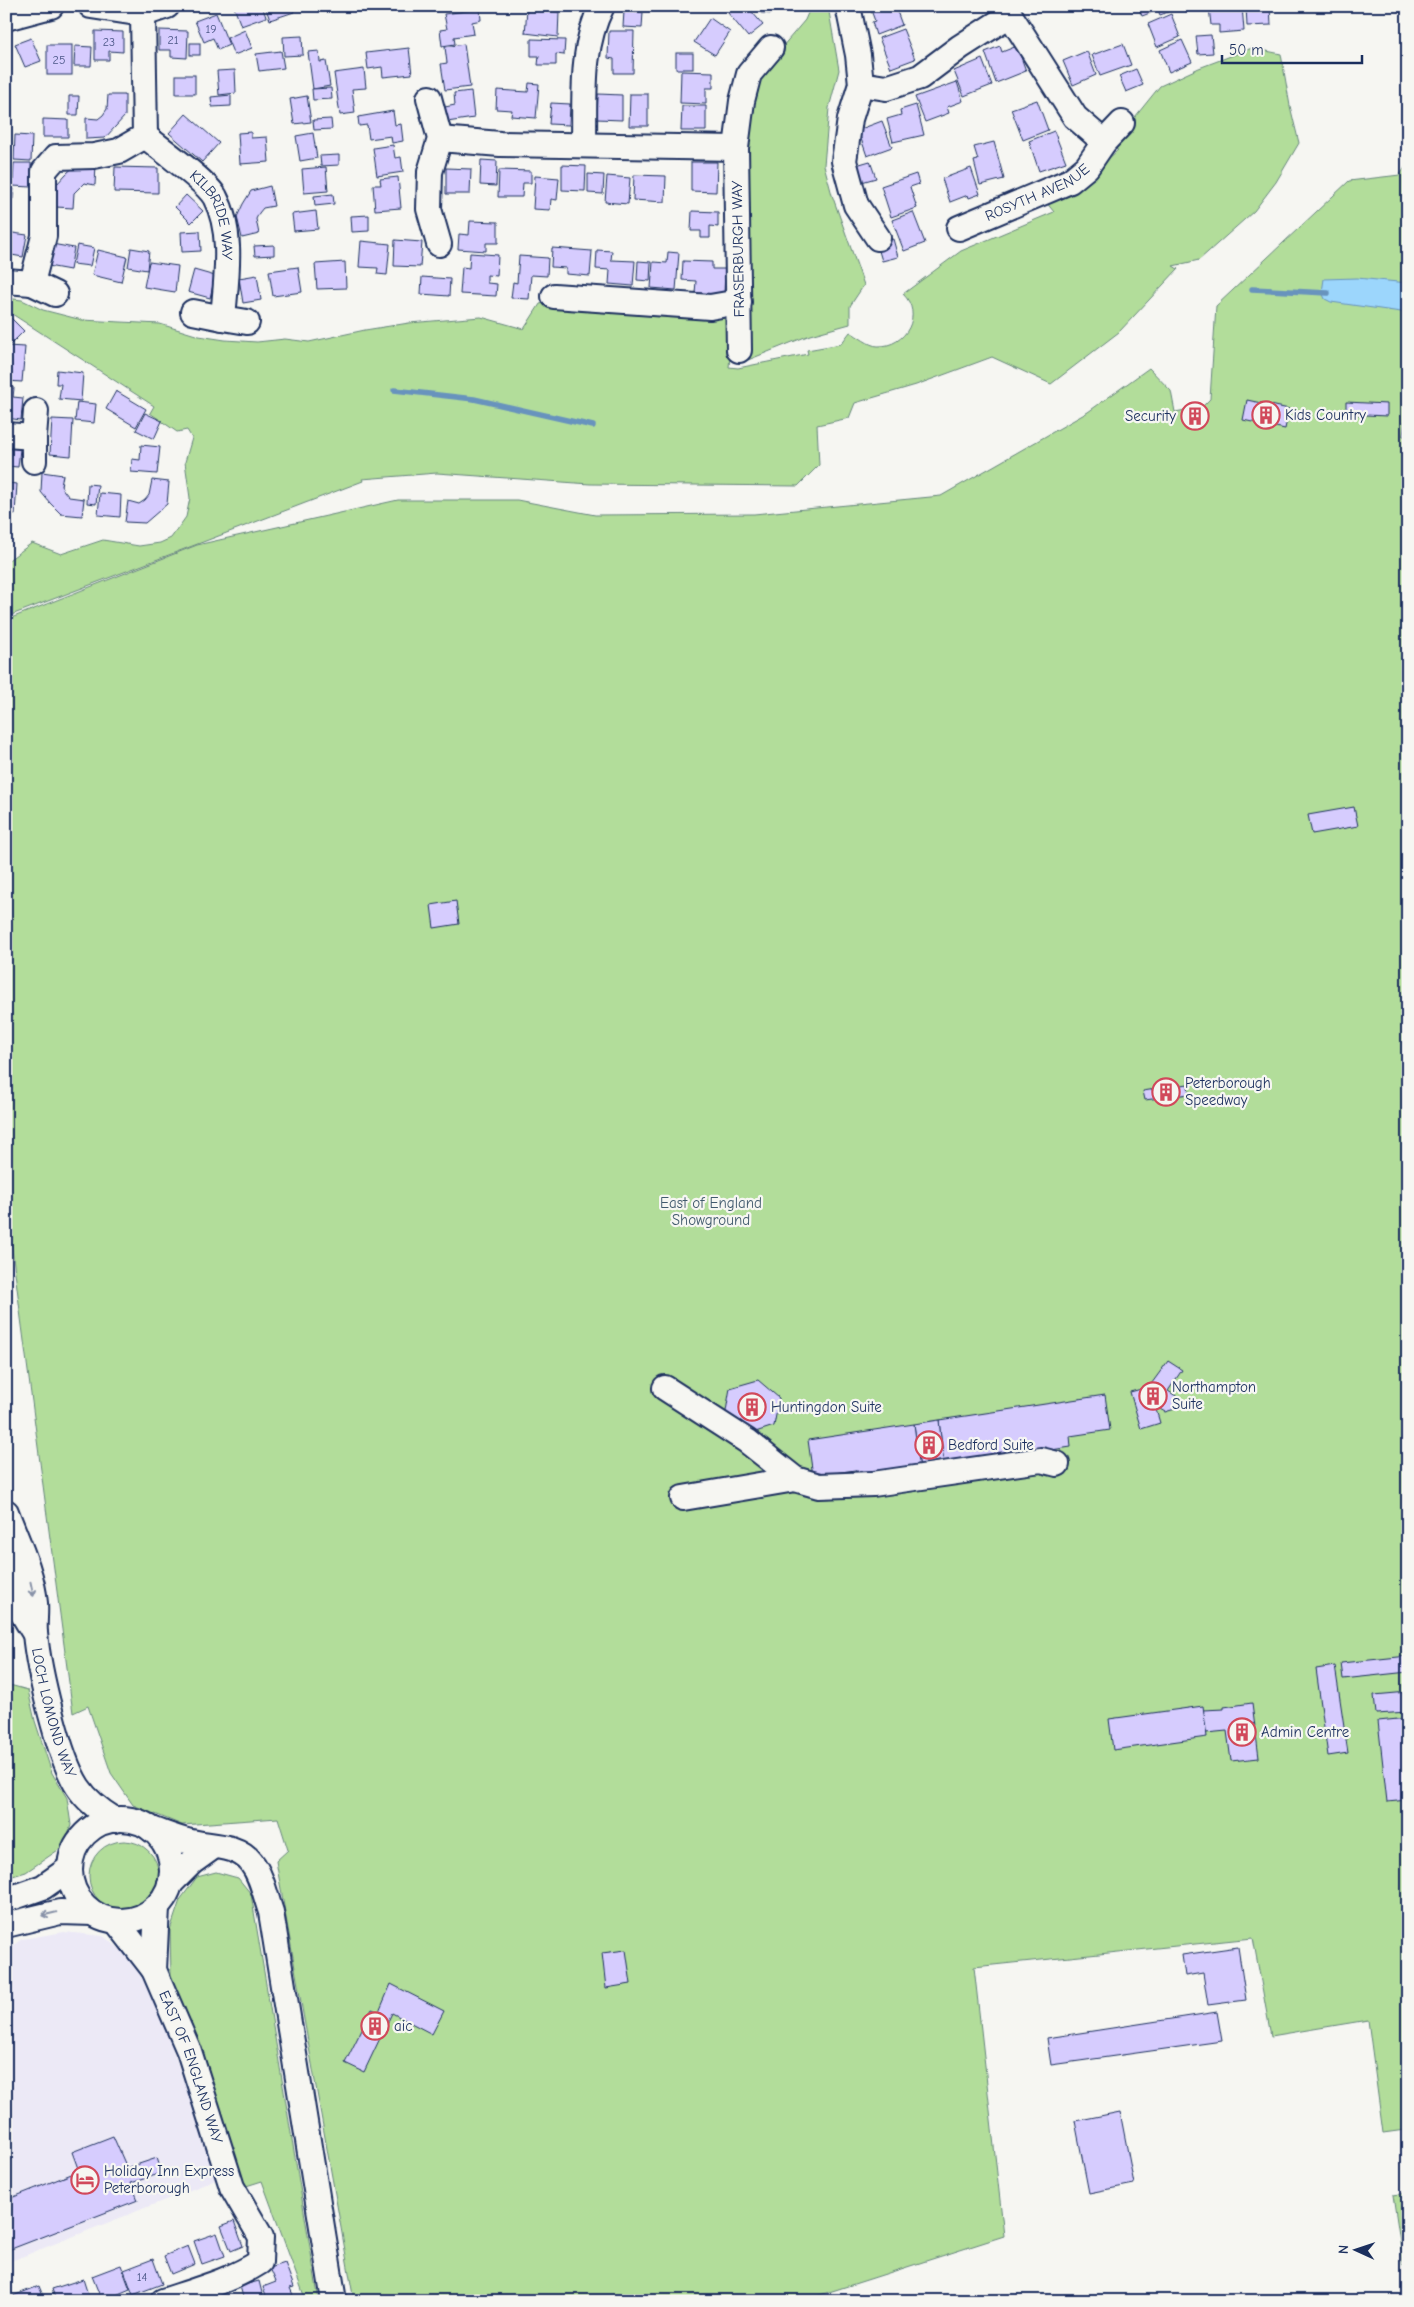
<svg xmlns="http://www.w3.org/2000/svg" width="1414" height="2307" viewBox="0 0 1414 2307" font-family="'Comic Neue',sans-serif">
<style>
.built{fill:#ece9f6}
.green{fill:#b2dd9a;stroke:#66867c}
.water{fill:#9cd6fc;stroke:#6893bd}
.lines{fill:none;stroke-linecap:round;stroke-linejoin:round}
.stream{stroke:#6893bd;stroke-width:5.5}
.building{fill:#d6ccfe;stroke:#1b2f5e}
.minor-casing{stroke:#1b2f5e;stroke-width:28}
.minor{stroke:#f6f6f2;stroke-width:24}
.oneway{stroke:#8892a8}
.labels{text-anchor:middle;stroke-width:4.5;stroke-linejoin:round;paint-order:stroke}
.number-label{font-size:12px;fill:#4a5686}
.street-label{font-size:15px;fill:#1b2f5e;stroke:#f6f6f2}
.poi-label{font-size:15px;fill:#1b2f5e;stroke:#f6f6f2;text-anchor:start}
.park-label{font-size:15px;fill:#415a6d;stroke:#f6f6f2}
</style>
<rect width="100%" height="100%" fill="#f6f6f2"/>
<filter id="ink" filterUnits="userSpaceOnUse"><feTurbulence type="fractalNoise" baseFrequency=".02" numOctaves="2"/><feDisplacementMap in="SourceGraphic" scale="10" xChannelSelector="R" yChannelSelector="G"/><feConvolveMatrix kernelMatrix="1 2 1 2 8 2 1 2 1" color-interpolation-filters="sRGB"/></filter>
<g filter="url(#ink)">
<polygon class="built" points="64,1932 103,1936 135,1960 158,2007 218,2179 6,2263 6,1950 22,1939"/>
<g class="green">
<polygon points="811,6 828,6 839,70 829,108 824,165 832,195 864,285 850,306 850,324 810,335 748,360 746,114 753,81 805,20"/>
<path d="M1252 48 1281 54 1290 106 1299 143 1276 182 1254 211 1199 260 1173 266 1178 269 1119 332 1051 384 992 357 916 385 855 403 849 418 817 425 819 465 798 486 590 484 437 473 362 479 363 481 6 617V562L32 543 61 554 103 540 139 546 160 543 171 538 186 517 190 498 185 462 192 438 187 430 177 432 150 413 154 406 9 312 6 309V298L22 300 43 310 82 320 160 324 199 336 225 340 257 342 285 339 309 342 365 330 409 323 481 317 524 329 540 304 553 301 717 305 732 333 729 367 738 368 808 354 807 350 841 344 850 332C858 336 869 346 878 346 906 347 924 314 903 294L961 251 1054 212 1046 202 1087 178 1118 150 1114 149 1135 117 1160 86 1199 68Z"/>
<polygon points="1408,163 1408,2147 1405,2130 1383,2133 1368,2020 1271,2036 1253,1938 974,1967 1004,2236 801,2301 354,2301 276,1861 288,1850 278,1818 182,1825 133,1805 111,1773 88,1706 73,1713 11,1242 6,1218 6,620 197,545 398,500 517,500 595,515 754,514 941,496 1088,412 1149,368 1171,391 1175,412 1202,407 1210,399 1216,306 1349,181 1400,175"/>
<polygon points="6,1684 28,1690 35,1721 52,1773 67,1798 71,1825 64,1846 26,1872 6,1878"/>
<circle cx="124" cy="1876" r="35"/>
<polygon points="216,1872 238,1878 251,1894 319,2301 306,2301 262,2181 243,2187 171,1977 170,1930 180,1900 197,1877"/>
<polygon points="1408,2193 1408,2295 1393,2195"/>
</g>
<polygon class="water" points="1357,278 1408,283 1408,313 1331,302 1325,299 1322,292 1324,279"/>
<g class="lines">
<g class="stream">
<polyline points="1252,289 1328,293"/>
<polyline points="394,390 474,399 593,426"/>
</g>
</g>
<g class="building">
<polygon points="262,6 266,17 241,26 234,7"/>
<polygon points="265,6 292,6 294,12 270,20"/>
<polygon points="736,6 747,6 763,25 748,37 728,13"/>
<polygon points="762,6 772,6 771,14 761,13"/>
<polygon points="880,6 895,6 902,25 876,35 872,22 875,21 871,10"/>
<polygon points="1138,6 1166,6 1168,12 1160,15 1158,10 1142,16"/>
<polygon points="1242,6 1244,31 1219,33 1219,25 1211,25 1209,7"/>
<polygon points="1246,6 1270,6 1271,25 1247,26"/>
<polygon points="480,9 481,20 472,22 474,34 454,37 455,44 442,46 440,30 447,29 444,14"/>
<polygon points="527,10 559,12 558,37 525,33"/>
<polygon points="624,11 643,12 642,28 623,27"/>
<polygon points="216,13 229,45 218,50 213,38 204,42 195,21"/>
<polygon points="1171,14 1180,37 1157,47 1148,24"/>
<polygon points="710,18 730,32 715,55 694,42"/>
<polygon points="903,29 915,59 891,68 879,38"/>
<polygon points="159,30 188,31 187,58 171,57 171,50 159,50"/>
<polygon points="245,30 252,48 234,55 227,38"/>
<polygon points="95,31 123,32 123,52 109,51 109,60 95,60"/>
<polygon points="609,31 634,31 633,73 614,73 614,59 608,58"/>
<polygon points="1211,35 1213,53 1198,54 1196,36"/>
<polygon points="302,36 303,55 284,56 283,37"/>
<polygon points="31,38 41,61 25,67 15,44"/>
<polygon points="531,39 565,40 564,55 556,54 556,65 538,65 539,56 531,56"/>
<polygon points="1182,40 1192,62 1169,72 1160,50"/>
<rect x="190" y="43" width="10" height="12"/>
<polygon points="464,44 470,87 445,90 441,64 447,63 445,47"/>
<polygon points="1123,44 1131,65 1100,76 1092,55"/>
<rect x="47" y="45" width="25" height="30"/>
<polygon points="75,46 92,47 91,66 74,66"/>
<polygon points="1000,46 1002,52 1017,46 1026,71 996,83 985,52"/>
<polygon points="409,48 412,74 383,77 382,67 368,69 366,53"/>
<polygon points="281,51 284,68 259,71 256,54"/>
<polygon points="319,51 320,62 326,61 330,86 313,89 308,52"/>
<polygon points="1087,51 1096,75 1073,85 1063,61"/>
<rect x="676" y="53" width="17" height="16"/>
<polygon points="982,59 992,85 964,96 954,71"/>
<polygon points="364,69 366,88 352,89 355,113 340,115 334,73"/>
<polygon points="1136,69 1143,85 1126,92 1119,76"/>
<polygon points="235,70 236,93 219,95 217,71"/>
<polygon points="681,71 713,72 713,88 706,88 706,104 680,103"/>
<rect x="176" y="75" width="19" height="19"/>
<polygon points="957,82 963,101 947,107 949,113 925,122 915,97"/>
<polygon points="529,83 539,84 536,118 511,116 512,110 496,109 497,90 528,92"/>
<polygon points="331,88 332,99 313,100 312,89"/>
<polygon points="471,91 474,118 447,122 445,107 455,105 454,93"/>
<polygon points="598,94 622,95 622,120 597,119"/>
<polygon points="630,94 648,94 648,126 629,126"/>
<polygon points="108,95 125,95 125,116 105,138 86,139 86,118 98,119 103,115 107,109"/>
<polygon points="231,95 231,106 212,107 211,97"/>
<polygon points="69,96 79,96 78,115 69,115"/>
<polygon points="307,96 311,122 294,124 290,99"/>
<polygon points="1037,100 1048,130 1023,140 1011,109"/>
<polygon points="551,103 570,104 569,125 549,124"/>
<polygon points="916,105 924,135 893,142 887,119 901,115 900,110"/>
<polygon points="682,106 706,106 706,131 681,131"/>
<polygon points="393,111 395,125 401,124 403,141 392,143 391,136 369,139 367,125 359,126 358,117"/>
<polygon points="186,114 219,143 202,162 169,133"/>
<polygon points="43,119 68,120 68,137 43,137"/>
<polygon points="331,119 332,129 314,130 313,120"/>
<polygon points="882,121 892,147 867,156 858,130"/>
<polygon points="1054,131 1066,162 1039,171 1029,141"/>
<polygon points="251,132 251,138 267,137 269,162 240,164 238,133"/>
<polygon points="313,133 317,158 300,161 296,136"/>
<polygon points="15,135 32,136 31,161 14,160"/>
<polygon points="994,142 1004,179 980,185 974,161 978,160 974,147"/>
<polygon points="393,145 395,158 401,157 403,172 377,176 373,148"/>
<polygon points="339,155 339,165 321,166 320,156"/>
<polygon points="481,160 497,161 496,186 480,185"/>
<polygon points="870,161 876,178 858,183 853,166"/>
<polygon points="691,162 717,162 716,192 691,191"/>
<polygon points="14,163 31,163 31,187 13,186"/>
<polygon points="96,164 95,185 84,183 74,193 73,208 56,207 56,185 66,174 76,165"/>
<polygon points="562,165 586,166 585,191 562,190"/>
<polygon points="115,167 158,168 158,193 114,192"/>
<polygon points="326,167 328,191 304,193 302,169"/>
<polygon points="446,168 471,169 470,194 446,194"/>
<polygon points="971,168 980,194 969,198 968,195 950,202 942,179"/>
<polygon points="499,170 531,171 531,183 523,183 522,197 498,197"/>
<polygon points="588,174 604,175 603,194 588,193"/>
<polygon points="916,174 919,184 910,187 917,208 891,217 881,186"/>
<polygon points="634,175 666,176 665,202 633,200"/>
<polygon points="535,176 559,178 557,200 551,199 550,210 533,209"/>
<polygon points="607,176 630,178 628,204 605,202"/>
<polygon points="398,177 401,208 375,210 373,185 381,185 380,179"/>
<polygon points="270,186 274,206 263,208 259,213 256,219 259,234 242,238 237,217 243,204 251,191"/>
<polygon points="6,188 14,189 13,199 6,199"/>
<polygon points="333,194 334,204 315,206 314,196"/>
<polygon points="186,195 203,211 191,223 175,207"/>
<polygon points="316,211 318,229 294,231 292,214"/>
<polygon points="692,211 718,212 718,227 710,226 710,238 701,238 701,231 691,231"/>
<polygon points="913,212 925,243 904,251 892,220"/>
<polygon points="369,215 369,231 352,232 351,216"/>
<polygon points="470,221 498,222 498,243 486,243 486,251 458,249 459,234 469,235"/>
<polygon points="200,231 201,251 182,252 181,232"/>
<polygon points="6,232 27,235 23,257 6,254"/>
<polygon points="893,239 898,257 882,261 877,244"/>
<polygon points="395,240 422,242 420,267 394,266"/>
<polygon points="361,241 390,244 387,275 377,274 378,268 359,267"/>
<polygon points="52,244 74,248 70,270 48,266"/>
<polygon points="77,245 94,248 90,266 73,264"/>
<polygon points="274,245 274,255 255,256 254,246"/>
<polygon points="131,248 149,251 147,270 128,267"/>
<polygon points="552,248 592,251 590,276 566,274 566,268 551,267"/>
<polygon points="98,250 127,257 121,282 92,275"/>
<polygon points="597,250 612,251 611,260 635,261 633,286 609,284 610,270 596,269"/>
<polygon points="668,252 679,253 676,290 651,288 653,262 667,263"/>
<polygon points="470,253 498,255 497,276 487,275 487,283 497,284 496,296 460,294 462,267 469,268"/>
<polygon points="519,256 548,258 547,276 531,275 529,299 511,298 513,282 517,283"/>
<polygon points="638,261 651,262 650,281 637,280"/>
<polygon points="683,261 712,262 712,269 725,269 724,294 695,293 696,281 682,280"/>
<polygon points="149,262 178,266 175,292 144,287"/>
<polygon points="345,262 346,288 317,289 315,264"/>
<polygon points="298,267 302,292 273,296 269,271"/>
<polygon points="194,270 215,276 210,298 188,292"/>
<polygon points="257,275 261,300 243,303 239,278"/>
<polygon points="422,277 450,279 449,296 421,294"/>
<polygon points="10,317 24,331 10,345 6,340 6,321"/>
<polygon points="6,346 25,347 22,382 6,381"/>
<polygon points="57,370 83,373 81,401 59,399 61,384 56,384"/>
<polygon points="6,388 14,388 13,397 23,398 21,420 6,418"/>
<polygon points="116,391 146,409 136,427 106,409"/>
<polygon points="1247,400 1289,409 1285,429 1243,420"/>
<polygon points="77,402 96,404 94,423 75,421"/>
<polygon points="1346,402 1387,404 1387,416 1346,414"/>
<polygon points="1197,410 1199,421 1193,422 1192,411"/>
<polygon points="145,413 162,421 154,439 136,430"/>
<polygon points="52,419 73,420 71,456 50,454"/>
<polygon points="1405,419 1408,419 1408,436 1403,436"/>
<polygon points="141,445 160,447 157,474 131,472 132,459 140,460"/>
<polygon points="6,448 20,449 18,467 6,466"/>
<polygon points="42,472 63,475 61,486 64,491 69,497 84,499 82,516 61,514 50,503 41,492"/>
<polygon points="152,480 169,482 167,504 145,523 125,522 128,501 139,504 145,500 149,495"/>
<polygon points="6,483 17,484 15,514 6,513"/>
<polygon points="88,484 98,485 96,504 87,503"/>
<polygon points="100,493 121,495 120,517 98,515"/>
<polygon points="6,514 10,515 8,537 6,537"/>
<polygon points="1354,807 1358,826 1312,834 1308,815"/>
<polygon points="456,901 459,924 434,928 431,905"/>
<polygon points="1188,1084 1189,1094 1145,1100 1143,1091"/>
<polygon points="1168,1361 1182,1370 1168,1391 1181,1399 1175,1409 1165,1412 1155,1406 1160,1423 1141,1429 1130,1392 1149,1387"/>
<polygon points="758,1380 779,1398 774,1426 746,1435 725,1417 730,1388"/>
<polygon points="1105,1395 1110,1430 1070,1436 1071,1447 944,1466 939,1420"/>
<polygon points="939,1420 944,1466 920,1470 914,1424"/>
<polygon points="914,1424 920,1470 856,1479 855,1470 813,1476 808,1440"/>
<polygon points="1408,1656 1408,1672 1343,1679 1341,1663"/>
<polygon points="1335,1666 1348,1753 1328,1756 1316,1669"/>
<polygon points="1408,1692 1408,1712 1376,1714 1374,1695"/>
<polygon points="1252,1703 1259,1758 1231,1761 1227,1731 1206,1733 1203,1710 1224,1709 1224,1707"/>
<polygon points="1203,1706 1207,1737 1113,1750 1109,1719"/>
<polygon points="1408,1718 1408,1800 1387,1802 1378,1721"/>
<polygon points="1238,1947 1246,2000 1208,2005 1203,1973 1185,1976 1182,1955"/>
<polygon points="626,1950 631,1984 606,1988 602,1953"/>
<polygon points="391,1984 444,2011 432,2034 392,2013 364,2072 345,2063 372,2009 379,2012"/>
<polygon points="1217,2012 1222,2041 1051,2065 1047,2038"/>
<polygon points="1120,2112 1134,2184 1089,2193 1075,2121"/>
<polygon points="113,2136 127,2168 157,2158 162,2173 131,2183 138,2200 6,2251 6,2200 79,2171 72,2152"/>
<polygon points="234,2221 243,2246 231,2251 221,2226"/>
<polygon points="217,2233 225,2256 202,2264 194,2241"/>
<polygon points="188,2246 195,2264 171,2274 164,2256"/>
<polygon points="153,2259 162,2284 133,2295 124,2270"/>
<polygon points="285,2263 294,2287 290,2288 293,2295 278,2301 268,2301 263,2287 276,2282 270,2268"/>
<polygon points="121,2265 130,2289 102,2301 92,2276"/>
<polygon points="83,2279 90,2301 56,2301 52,2289"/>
<polygon points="259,2281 264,2301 244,2301 240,2286"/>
<polygon points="39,2286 45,2301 14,2301 13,2296"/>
</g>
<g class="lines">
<g class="minor-casing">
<g id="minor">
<polyline points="91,6 143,14 167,6"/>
<polyline points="848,6 858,55 861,84 886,88 920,77 960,47 1010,15"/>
<polyline points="1007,6 1010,15 1075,117 1104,142"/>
<polyline points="6,18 51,6"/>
<polyline points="861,84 850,119 844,161 856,205 878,238"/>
<polyline points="429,98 440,139 430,172 429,209 439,244"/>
<path id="s1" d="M145 136C161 149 206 181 215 197 234 233 226 279 223 318L247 322"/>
<polyline points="440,139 500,144 736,148"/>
<path d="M584 145C585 98 580 48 602 6"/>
<path id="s2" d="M959 228 1070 181 1087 167 1104 142 1122 123"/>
<polyline points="6,281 32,283 44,236 44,171 56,157 94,156 119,151 145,136 143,14"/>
<polyline points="32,283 55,294"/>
<polyline points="554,296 710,307 739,302"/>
<polyline points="193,312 223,318"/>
<polyline points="739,350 736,148 742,101 749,74 771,48"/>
<polyline points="6,435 34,437 34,461"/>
<polyline points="34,437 36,411"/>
<polyline points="665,1388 747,1441 795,1479 819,1486 873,1484 1041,1460 1057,1464"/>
<polyline points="683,1498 795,1479"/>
<path id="s3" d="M6 1512C17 1541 32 1571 35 1603 36 1613 34 1623 35 1633 38 1668 59 1759 78 1787 87 1801 102 1812 115 1820"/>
<path d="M18 1545C3 1585 14 1600 35 1634"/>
<circle cx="121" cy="1870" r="51"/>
<path d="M151 1829C163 1833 175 1838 187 1841 208 1847 236 1843 251 1862 262 1876 265 1895 271 1912L334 2301"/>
<polyline points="170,1884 192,1862 213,1847"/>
<polyline points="6,1900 43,1887 70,1868"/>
<path id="s4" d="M116 1921 154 1970 189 2051 232 2187 261 2237 260 2262C230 2281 196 2290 163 2301"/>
<polyline points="6,1925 60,1912 93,1913"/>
<polyline points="154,1970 157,1907"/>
</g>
</g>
<use href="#minor" class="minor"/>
</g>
<defs><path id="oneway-shaft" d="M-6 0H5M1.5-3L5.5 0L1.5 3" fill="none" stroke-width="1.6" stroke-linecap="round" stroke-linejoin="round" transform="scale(1.25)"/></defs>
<g class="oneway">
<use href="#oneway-shaft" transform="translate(32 1589) rotate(78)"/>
<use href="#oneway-shaft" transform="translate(49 1914) rotate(167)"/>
</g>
</g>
<defs>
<g id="building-ring" transform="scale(1.4375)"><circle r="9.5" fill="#f6f6f2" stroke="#d1495b" stroke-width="1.5"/><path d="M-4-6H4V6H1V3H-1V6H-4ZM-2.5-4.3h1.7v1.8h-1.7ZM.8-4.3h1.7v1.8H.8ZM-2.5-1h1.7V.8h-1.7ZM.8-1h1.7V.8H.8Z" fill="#d1495b"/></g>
<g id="hotel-ring" transform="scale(1.4375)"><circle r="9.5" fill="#f6f6f2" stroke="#d1495b" stroke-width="1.5"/><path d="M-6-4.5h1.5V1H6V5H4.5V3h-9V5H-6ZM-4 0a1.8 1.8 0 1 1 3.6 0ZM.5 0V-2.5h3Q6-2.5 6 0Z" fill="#d1495b"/></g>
</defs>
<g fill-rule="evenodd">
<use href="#building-ring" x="1266" y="415"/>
<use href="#building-ring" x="1195" y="416"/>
<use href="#building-ring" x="1166" y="1092"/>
<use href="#building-ring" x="1153" y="1396"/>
<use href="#building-ring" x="752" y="1407"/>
<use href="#building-ring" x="929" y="1445"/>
<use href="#building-ring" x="1242" y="1732"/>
<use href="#building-ring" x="375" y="2026"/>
<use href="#hotel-ring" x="85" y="2180"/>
</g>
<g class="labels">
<g class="number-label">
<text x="211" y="33">19</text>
<text x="173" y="44">21</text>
<text x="109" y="46">23</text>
<text x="59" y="64">25</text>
<text x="142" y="2281">14</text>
</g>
<g class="street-label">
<text dy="5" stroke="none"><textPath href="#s2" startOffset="86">ROSYTH AVENUE</textPath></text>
<text dy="5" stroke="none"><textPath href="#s1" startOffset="109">KILBRIDE WAY</textPath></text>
<text transform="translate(738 249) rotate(-91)" y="5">FRASERBURGH WAY</text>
<text dy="5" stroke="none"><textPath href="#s3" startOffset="208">LOCH LOMOND WAY</textPath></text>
<text dy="5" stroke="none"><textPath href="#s4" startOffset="166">EAST OF ENGLAND WAY</textPath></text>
</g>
<g class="poi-label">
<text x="1285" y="420">Kids Country</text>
<text x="1176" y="421" text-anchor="end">Security</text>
<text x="1185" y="1088">Peterborough<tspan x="1185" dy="17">Speedway</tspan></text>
<text x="1172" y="1392">Northampton<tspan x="1172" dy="17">Suite</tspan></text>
<text x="771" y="1412">Huntingdon Suite</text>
<text x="948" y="1450">Bedford Suite</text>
<text x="1261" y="1737">Admin Centre</text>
<text x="394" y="2031">aic</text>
<text x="104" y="2176">Holiday Inn Express<tspan x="104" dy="17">Peterborough</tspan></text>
</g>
<g class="park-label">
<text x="711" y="1208">East of England<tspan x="711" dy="17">Showground</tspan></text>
</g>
</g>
<rect width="1414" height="2307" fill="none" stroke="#f6f6f2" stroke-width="25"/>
<rect x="12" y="12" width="1389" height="2282" fill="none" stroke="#1b2f5e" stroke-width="2" filter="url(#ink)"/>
<g transform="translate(1356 2250) rotate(273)" stroke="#f6f6f2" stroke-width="4" paint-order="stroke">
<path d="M0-4L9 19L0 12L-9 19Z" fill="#1b2f5e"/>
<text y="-8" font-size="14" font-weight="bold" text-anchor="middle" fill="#1b2f5e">N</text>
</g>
<path d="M1222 55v8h140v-8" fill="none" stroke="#1b2f5e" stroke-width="2.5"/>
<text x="1229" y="55" font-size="15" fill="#1b2f5e" stroke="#f6f6f2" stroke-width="4" paint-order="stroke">50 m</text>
</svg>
